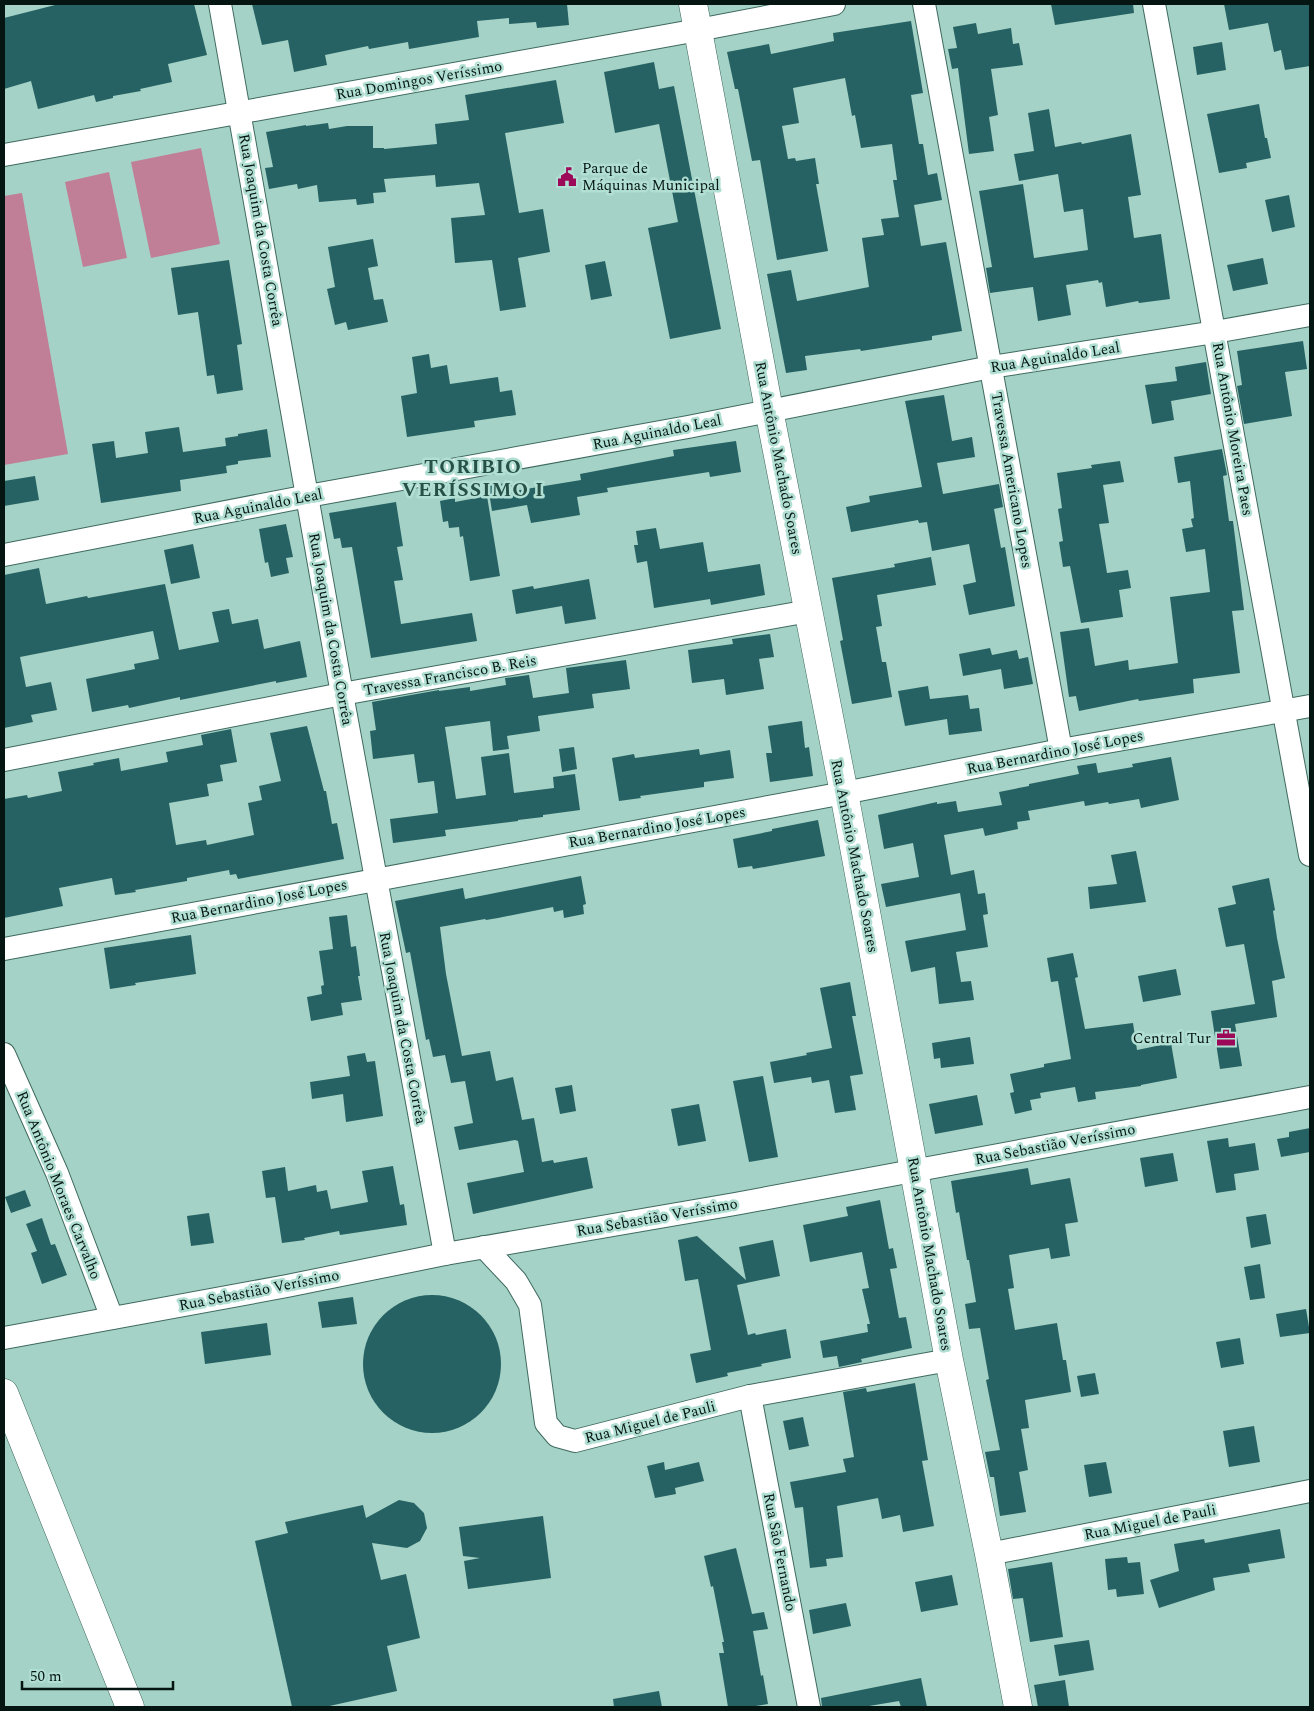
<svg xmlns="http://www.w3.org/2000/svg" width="1314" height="1711" viewBox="0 0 1314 1711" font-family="Spectral,serif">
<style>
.green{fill:#c07f97}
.building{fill:#266263}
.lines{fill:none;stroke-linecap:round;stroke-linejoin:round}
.street-casing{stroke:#3f6a5f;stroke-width:24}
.secondary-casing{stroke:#3f6a5f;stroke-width:29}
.primary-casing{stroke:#3f6a5f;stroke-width:29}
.street{stroke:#fff;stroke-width:22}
.secondary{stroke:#fff;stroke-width:28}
.primary{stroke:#fff;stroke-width:28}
.labels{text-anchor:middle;stroke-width:5;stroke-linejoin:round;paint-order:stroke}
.street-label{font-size:15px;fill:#051612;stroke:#b2dfd3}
.poi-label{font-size:15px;fill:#051612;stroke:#b2dfd3;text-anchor:start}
.district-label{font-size:20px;font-weight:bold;letter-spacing:1px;fill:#275147;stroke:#b2dfd3}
</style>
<rect width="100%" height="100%" fill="#a5d2c6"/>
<g class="green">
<polygon points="201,148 220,244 151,258 131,162"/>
<polygon points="109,172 127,258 83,267 65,182"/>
<polygon points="22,193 68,454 4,465 4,196"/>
</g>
<g class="building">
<polygon points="59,4 194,4 207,55 168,64 172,82 140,89 141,91 113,96 113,98 96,102 94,95 38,109 31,81 4,89 4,18"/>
<polygon points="252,4 567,4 569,25 537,28 536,22 509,24 509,18 477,21 479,37 409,49 408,42 369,49 368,46 325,55 327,65 294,72 288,40 262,45"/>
<polygon points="1051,4 1133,4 1134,13 1055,25"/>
<polygon points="1224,4 1310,4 1310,66 1285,70 1281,50 1274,52 1268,23 1229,30"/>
<polygon points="911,21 923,93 911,95 919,144 923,144 928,175 937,173 942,200 914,205 921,246 946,242 962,331 932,336 932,340 861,351 860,349 805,356 807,370 786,373 767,274 791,270 797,301 869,287 862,238 884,235 881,219 899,217 893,180 897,180 892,144 861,148 855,115 852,116 845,78 793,88 799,123 782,126 788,159 795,158 796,161 815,158 819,184 816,184 828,251 777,260 760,160 752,161 738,89 735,89 727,52 769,44 771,54 834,41 833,33"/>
<polygon points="976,23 978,34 1011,28 1013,44 1019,43 1023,65 991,69 998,115 989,117 994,151 969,154 958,68 952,69 948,49 957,48 953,27"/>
<polygon points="1222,42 1226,70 1197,75 1193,47"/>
<polygon points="654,62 659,89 674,86 721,329 670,339 648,228 678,222 659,124 615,133 604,72"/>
<polygon points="556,80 564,123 505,133 519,213 543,209 550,252 518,258 526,307 500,311 492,260 455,263 451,218 485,215 479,183 436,187 435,175 384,179 386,192 373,193 374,203 357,205 356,199 319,202 317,185 298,189 297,184 269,189 265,168 273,167 266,132 306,125 306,126 328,123 329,129 347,126 373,126 373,148 384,148 384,149 437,144 435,124 469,120 465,95"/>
<polygon points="1259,104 1265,138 1267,138 1271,158 1246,163 1247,168 1219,173 1207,114"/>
<polygon points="1049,109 1055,147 1081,142 1082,144 1131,134 1141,195 1128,197 1134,238 1161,234 1170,299 1139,303 1138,301 1106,307 1102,282 1099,283 1098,280 1066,285 1071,315 1038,321 1033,287 990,293 986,268 992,267 979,191 1023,184 1034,258 1088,250 1083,209 1064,212 1058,174 1019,181 1014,154 1034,151 1028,113"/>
<polygon points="1289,195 1295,227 1272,232 1265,200"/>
<polygon points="373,239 378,266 368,268 374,300 383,299 388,322 348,330 346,322 335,325 327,289 335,287 328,247"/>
<polygon points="1263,258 1268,284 1233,291 1227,265"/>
<polygon points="229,260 242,344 237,345 243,390 217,394 214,375 207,376 198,312 178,315 171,268"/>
<polygon points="605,261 612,296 591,300 585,265"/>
<polygon points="1303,341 1307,369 1285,372 1292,416 1244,424 1237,386 1242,385 1237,351"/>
<polygon points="429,354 431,368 447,365 450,384 498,377 500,392 512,390 516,415 474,421 475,427 407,437 401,396 417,393 412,357"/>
<polygon points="1206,362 1211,394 1171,401 1174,420 1152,424 1145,385 1177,381 1175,367"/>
<polygon points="944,395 952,441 972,437 975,457 937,463 943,494 999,484 1003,507 994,509 1001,548 1005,547 1015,606 969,615 963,585 976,582 969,544 932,551 927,522 919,523 918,520 851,532 846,507 870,502 869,496 922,487 905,401"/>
<polygon points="179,427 183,452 226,446 225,438 238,436 238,434 267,429 271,457 238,461 238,464 226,466 227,473 180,480 181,491 101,503 92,444 114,441 116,458 148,453 145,432"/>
<polygon points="736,441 741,472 710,477 709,472 607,488 608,492 577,497 580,515 531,523 527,505 492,511 488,486 512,482 514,491 581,480 580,474 674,456 673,450"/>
<polygon points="1222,449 1227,475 1223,476 1229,521 1233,521 1244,610 1232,611 1240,673 1193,679 1194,693 1139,701 1138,699 1079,711 1076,696 1069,697 1060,632 1089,628 1095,666 1128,660 1129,670 1178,663 1170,597 1210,592 1205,549 1186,552 1182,529 1193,527 1191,519 1194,518 1190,481 1178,483 1174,457"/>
<polygon points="1120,461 1124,482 1103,485 1109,523 1099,524 1107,573 1128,570 1131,588 1119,590 1123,617 1081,623 1070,566 1063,567 1059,542 1063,541 1058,509 1062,508 1057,473 1092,468 1091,465"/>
<polygon points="35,476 39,500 4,506 4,481"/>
<polygon points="487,496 500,576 470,581 463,536 460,537 459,527 449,528 448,521 443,522 440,501 455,498 455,502"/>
<polygon points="396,502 403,546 397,547 403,580 394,581 401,624 472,613 477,641 371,658 352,547 342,548 340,538 334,539 329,513"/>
<polygon points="286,524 293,557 286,558 289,573 271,577 268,562 265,563 259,529"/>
<polygon points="656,528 660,549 703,542 708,572 760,564 765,595 711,605 710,599 654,608 647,561 637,563 634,545 638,545 636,531"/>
<polygon points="193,544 200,578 171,584 164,550"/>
<polygon points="931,557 936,585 877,595 882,626 876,627 882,662 886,662 892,697 852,704 840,641 843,640 832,578 895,567 894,564"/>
<polygon points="39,568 46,604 87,596 88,598 165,584 179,650 219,642 212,612 229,609 232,624 258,619 264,649 300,641 307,677 276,683 276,681 180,700 180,697 129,708 128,705 92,712 86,679 135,669 134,664 159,659 153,631 20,657 26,687 51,682 57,710 31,715 33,722 4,728 4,575"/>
<polygon points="589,579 596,619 565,624 562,606 516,614 512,590 533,586 534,589"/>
<polygon points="770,634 774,657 759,659 764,689 726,695 724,679 692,683 688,650 733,644 732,639"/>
<polygon points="990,648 992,655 1017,650 1019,659 1028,657 1033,684 1004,689 1001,669 963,676 959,654"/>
<polygon points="626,660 630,689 592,694 594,708 538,716 540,731 507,736 509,749 493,751 490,721 445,727 456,799 486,795 481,757 509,753 514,793 554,788 553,777 575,774 580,810 543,815 543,817 518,820 518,821 445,830 446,836 393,843 390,819 438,813 434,781 418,783 414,754 373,759 370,731 376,730 372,702 439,690 439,691 470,687 470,691 506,685 505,678 529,675 533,698 569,693 566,668"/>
<polygon points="928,686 930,699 968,695 970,709 979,708 982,731 949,735 947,719 905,726 898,691"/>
<polygon points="802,721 805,748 809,747 813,776 770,782 766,753 772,753 768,726"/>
<polygon points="307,726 324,791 326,791 332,824 337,823 344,859 238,879 236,874 230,875 229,870 187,878 187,881 135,890 136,892 115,895 112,878 59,888 63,906 4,918 4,799 27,795 28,798 62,791 58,772 94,765 93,763 119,758 121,771 168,762 166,752 203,745 201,735 231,729 237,762 220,765 223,781 207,784 209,796 169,803 176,845 206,840 207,845 254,835 248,803 262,800 259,786 281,781 270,733"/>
<polygon points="574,747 577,769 562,772 559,749"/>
<polygon points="699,749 700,755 730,750 734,778 704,782 704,787 640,796 641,798 619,801 612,758 634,754 635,758"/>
<polygon points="1171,757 1179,800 1141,808 1139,799 1109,804 1108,802 1085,806 1084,801 1028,811 1030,820 1017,822 1018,829 985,836 983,828 944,835 951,875 974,870 978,894 985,893 988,914 983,915 988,947 956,952 961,982 971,981 974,1000 939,1004 935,967 911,972 905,941 966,930 960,893 886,907 881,884 919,877 913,843 884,849 878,815 937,802 937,804 956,801 958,812 1002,805 999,792 1029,786 1029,784 1079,774 1077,766 1096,763 1098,773 1133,767 1132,764"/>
<polygon points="818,820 825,856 753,869 752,866 738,868 733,839 772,831 772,829"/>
<polygon points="1136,851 1146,902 1090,909 1088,887 1117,884 1111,855"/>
<polygon points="581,876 586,904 583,905 584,914 564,918 563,910 554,912 553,907 498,918 486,920 485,919 440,927 446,974 462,1056 490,1051 496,1081 513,1077 522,1120 534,1118 542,1162 553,1160 554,1163 587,1157 593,1188 473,1214 467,1183 524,1172 518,1141 515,1140 459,1150 454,1127 473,1123 465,1081 451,1083 445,1055 433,1057 429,1039 426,1040 410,952 406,953 395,901 463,888 465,899"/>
<polygon points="1269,878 1275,910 1273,911 1277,938 1285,978 1272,981 1277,1017 1235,1024 1242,1066 1220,1069 1211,1011 1255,1004 1244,944 1226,947 1218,908 1236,904 1232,886"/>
<polygon points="347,915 351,947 356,946 360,976 358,976 362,1000 341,1003 343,1015 311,1021 307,997 322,994 321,986 324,985 319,951 333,949 329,917"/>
<polygon points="191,935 196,974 135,983 136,985 110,989 104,948"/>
<polygon points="1073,953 1078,977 1075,978 1085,1029 1133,1023 1137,1050 1171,1043 1177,1078 1141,1085 1141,1086 1095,1092 1096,1099 1078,1102 1075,1087 1040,1093 1041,1098 1030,1100 1032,1110 1015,1114 1010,1093 1014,1092 1010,1074 1044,1067 1044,1064 1071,1059 1058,981 1051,982 1047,958"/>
<polygon points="1176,969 1181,995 1143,1002 1138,976"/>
<polygon points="850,982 856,1016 852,1016 863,1074 850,1076 856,1110 835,1113 829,1080 812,1083 811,1077 774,1083 770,1062 807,1055 806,1053 832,1048 820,988"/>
<polygon points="970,1037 974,1064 941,1068 940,1058 934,1059 932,1043"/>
<polygon points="365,1053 367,1062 375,1061 383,1116 346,1122 343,1094 312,1099 310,1082 350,1076 347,1056"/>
<polygon points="763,1076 778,1157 749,1162 733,1081"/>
<polygon points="572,1085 576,1111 560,1114 555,1088"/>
<polygon points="977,1095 983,1125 935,1134 929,1104"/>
<polygon points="699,1104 706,1141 678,1146 671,1109"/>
<polygon points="1310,1128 1310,1152 1281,1157 1277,1139 1289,1137 1289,1132"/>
<polygon points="1228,1138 1229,1147 1255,1143 1259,1170 1234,1174 1236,1190 1216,1193 1207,1141"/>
<polygon points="1173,1153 1178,1181 1145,1187 1140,1158"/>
<polygon points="393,1166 400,1205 404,1204 407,1225 340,1235 339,1231 304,1238 305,1240 282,1243 275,1197 266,1198 262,1171 285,1167 288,1191 316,1185 317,1192 327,1190 331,1209 368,1202 362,1171"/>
<polygon points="1028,1168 1031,1185 1070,1178 1078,1222 1065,1224 1070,1256 1051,1259 1049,1248 1009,1255 1014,1288 1008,1289 1015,1330 1057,1323 1063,1360 1066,1360 1071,1392 1025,1400 1029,1428 1021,1429 1028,1470 1019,1472 1026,1512 1000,1516 994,1477 990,1477 985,1452 1000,1450 986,1380 989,1379 980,1328 969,1329 965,1304 976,1302 969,1260 967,1260 959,1212 956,1213 951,1181"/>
<polygon points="25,1190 31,1206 11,1213 5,1197"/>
<polygon points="880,1200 889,1249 893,1248 897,1268 890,1269 899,1318 906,1317 912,1348 861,1359 862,1362 839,1367 837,1356 823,1358 820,1341 868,1332 867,1324 870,1324 862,1289 869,1288 862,1252 810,1262 803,1225 848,1216 846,1207"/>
<polygon points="209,1213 214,1243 191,1246 187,1216"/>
<polygon points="1266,1214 1271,1244 1251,1248 1246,1217"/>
<polygon points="42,1218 51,1245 55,1244 67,1275 42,1284 31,1253 37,1251 26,1224"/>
<polygon points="697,1236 746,1280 739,1247 773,1240 780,1276 737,1285 748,1335 755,1333 756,1335 786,1329 791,1358 761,1364 762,1366 727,1373 728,1376 696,1383 690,1354 711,1350 698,1279 685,1281 678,1240"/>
<polygon points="1260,1264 1265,1298 1250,1300 1244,1267"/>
<circle cx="432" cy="1364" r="69"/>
<polygon points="353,1297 357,1324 322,1328 318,1302"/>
<polygon points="1306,1309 1310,1333 1280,1337 1276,1314"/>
<polygon points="267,1323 271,1355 205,1364 201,1332"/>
<polygon points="1240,1338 1244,1364 1221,1368 1216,1342"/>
<polygon points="1095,1373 1099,1394 1081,1397 1077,1376"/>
<polygon points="915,1383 928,1460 922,1461 934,1526 903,1532 900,1515 882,1519 878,1498 837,1506 843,1557 826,1559 827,1566 810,1568 803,1507 795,1508 790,1482 846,1472 843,1459 854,1457 843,1392 866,1388 867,1392"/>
<polygon points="803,1417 809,1446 789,1450 783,1421"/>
<polygon points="1254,1426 1260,1462 1229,1467 1223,1431"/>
<polygon points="664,1462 665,1470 699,1462 704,1481 675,1488 676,1494 655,1498 647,1466"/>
<polygon points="1106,1462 1112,1493 1089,1497 1084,1465"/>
<polygon points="399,1500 414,1503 424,1513 427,1528 420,1541 407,1548 372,1543 381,1580 406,1574 420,1638 387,1646 397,1691 325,1707 292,1707 255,1541 288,1533 285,1522 363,1505 366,1518"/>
<polygon points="543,1516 551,1578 468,1589 464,1561 480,1558 463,1556 459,1527"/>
<polygon points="1280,1529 1285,1558 1248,1564 1250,1572 1213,1578 1215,1590 1159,1608 1150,1580 1179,1571 1174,1544 1204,1539 1205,1543"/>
<polygon points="736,1548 752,1614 764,1612 768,1629 753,1631 761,1676 763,1675 768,1704 749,1707 728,1707 719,1653 724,1653 722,1642 724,1642 713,1586 711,1587 704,1556"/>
<polygon points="1127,1557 1128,1563 1140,1562 1144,1594 1117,1597 1116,1589 1108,1590 1105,1559"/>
<polygon points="1052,1562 1063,1637 1030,1642 1023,1598 1013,1599 1008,1569"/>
<polygon points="952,1575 958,1605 921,1612 915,1582"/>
<polygon points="846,1603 851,1626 813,1634 809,1610"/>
<polygon points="1089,1640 1094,1670 1059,1676 1054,1645"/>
<polygon points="921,1678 927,1707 901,1707 899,1701 863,1707 822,1707 821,1698"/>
<polygon points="1065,1680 1069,1707 1038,1707 1034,1685"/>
<polygon points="659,1691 662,1707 614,1707 613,1699"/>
</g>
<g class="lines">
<g class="street-casing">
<g id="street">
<polyline points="220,4 342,694 445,1254"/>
<polyline points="924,4 1061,750"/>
<polyline points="1154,4 1310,855"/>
<polyline points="4,155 698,30 834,4"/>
<polyline points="4,555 308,496 688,427 991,367 1215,332 1310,315"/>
<polyline points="4,760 342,694 809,611"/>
<polyline points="4,949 844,793 1061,750 1310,706"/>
<polyline points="4,1054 57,1173 112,1318"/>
<polyline points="484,1247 516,1281 530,1305 546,1423 557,1436 575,1441 750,1396 949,1360"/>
<polyline points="4,1338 287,1286 445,1254 735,1204 1310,1097"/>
<polyline points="750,1396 809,1707"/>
<polyline points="989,1554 1310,1491"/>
</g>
</g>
<g class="secondary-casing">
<polyline id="secondary" points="693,4 769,410 844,793 949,1360 989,1554 1018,1707"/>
</g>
<g class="primary-casing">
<polyline id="primary" points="4,1393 130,1707"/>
</g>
<use href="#street" class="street"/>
<use href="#secondary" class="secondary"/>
<use href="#primary" class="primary"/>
</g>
<defs>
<g id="civic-bare" transform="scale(1.5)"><path d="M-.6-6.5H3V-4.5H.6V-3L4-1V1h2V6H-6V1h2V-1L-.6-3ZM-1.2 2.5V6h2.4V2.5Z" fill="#9b0958" stroke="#b2dfd3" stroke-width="2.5" paint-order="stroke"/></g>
<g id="office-bare" transform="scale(1.5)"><path d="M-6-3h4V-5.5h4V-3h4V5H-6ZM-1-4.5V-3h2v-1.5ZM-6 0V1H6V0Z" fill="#9b0958" stroke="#b2dfd3" stroke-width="2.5" paint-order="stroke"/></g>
</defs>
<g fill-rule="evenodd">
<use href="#civic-bare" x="567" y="177"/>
<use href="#office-bare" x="1226" y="1038"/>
</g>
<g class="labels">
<g class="street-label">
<text transform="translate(419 80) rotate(-10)" y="5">Rua Domingos Veríssimo</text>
<text transform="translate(261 230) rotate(80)" y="5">Rua Joaquim da Costa Corrêa</text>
<text transform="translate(1055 357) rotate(-9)" y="5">Rua Aguinaldo Leal</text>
<text transform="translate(1233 429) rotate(80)" y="5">Rua Antônio Moreira Paes</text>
<text transform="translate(657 432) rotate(-11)" y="5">Rua Aguinaldo Leal</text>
<text transform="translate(779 458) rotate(79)" y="5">Rua Antônio Machado Soares</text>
<text transform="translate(1012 480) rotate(80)" y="5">Travessa Americano Lopes</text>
<text transform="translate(258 506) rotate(-11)" y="5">Rua Aguinaldo Leal</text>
<text transform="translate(331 629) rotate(80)" y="5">Rua Joaquim da Costa Corrêa</text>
<text transform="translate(450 675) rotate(-10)" y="5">Travessa Francisco B. Reis</text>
<text transform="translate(1055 752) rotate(-11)" y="5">Rua Bernardino José Lopes</text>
<text transform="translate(657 827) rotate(-10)" y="5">Rua Bernardino José Lopes</text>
<text transform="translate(855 856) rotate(79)" y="5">Rua Antônio Machado Soares</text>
<text transform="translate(259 901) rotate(-11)" y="5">Rua Bernardino José Lopes</text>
<text transform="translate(403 1028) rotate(79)" y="5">Rua Joaquim da Costa Corrêa</text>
<text transform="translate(1055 1144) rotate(-11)" y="5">Rua Sebastião Veríssimo</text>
<text transform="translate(59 1185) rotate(68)" y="5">Rua Antônio Moraes Carvalho</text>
<text transform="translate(657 1217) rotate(-10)" y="5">Rua Sebastião Veríssimo</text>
<text transform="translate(930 1254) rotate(80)" y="5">Rua Antônio Machado Soares</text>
<text transform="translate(259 1290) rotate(-11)" y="5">Rua Sebastião Veríssimo</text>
<text transform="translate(650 1422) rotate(-14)" y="5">Rua Miguel de Pauli</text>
<text transform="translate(1150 1522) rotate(-11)" y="5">Rua Miguel de Pauli</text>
<text transform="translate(780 1552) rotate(79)" y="5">Rua São Fernando</text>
</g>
<g class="poi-label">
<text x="582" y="173">Parque de<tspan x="582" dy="17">Máquinas Municipal</tspan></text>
<text x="1211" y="1043" text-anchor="end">Central Tur</text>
</g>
<g class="district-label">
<text x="473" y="473">TORIBIO<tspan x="473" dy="23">VERÍSSIMO I</tspan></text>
</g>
</g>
<rect width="1314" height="1711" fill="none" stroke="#051612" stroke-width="10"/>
<path d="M22 1681v8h151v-8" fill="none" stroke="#051612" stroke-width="2.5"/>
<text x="30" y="1681" font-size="15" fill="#051612" stroke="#b2dfd3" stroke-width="4" paint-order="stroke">50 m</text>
</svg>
